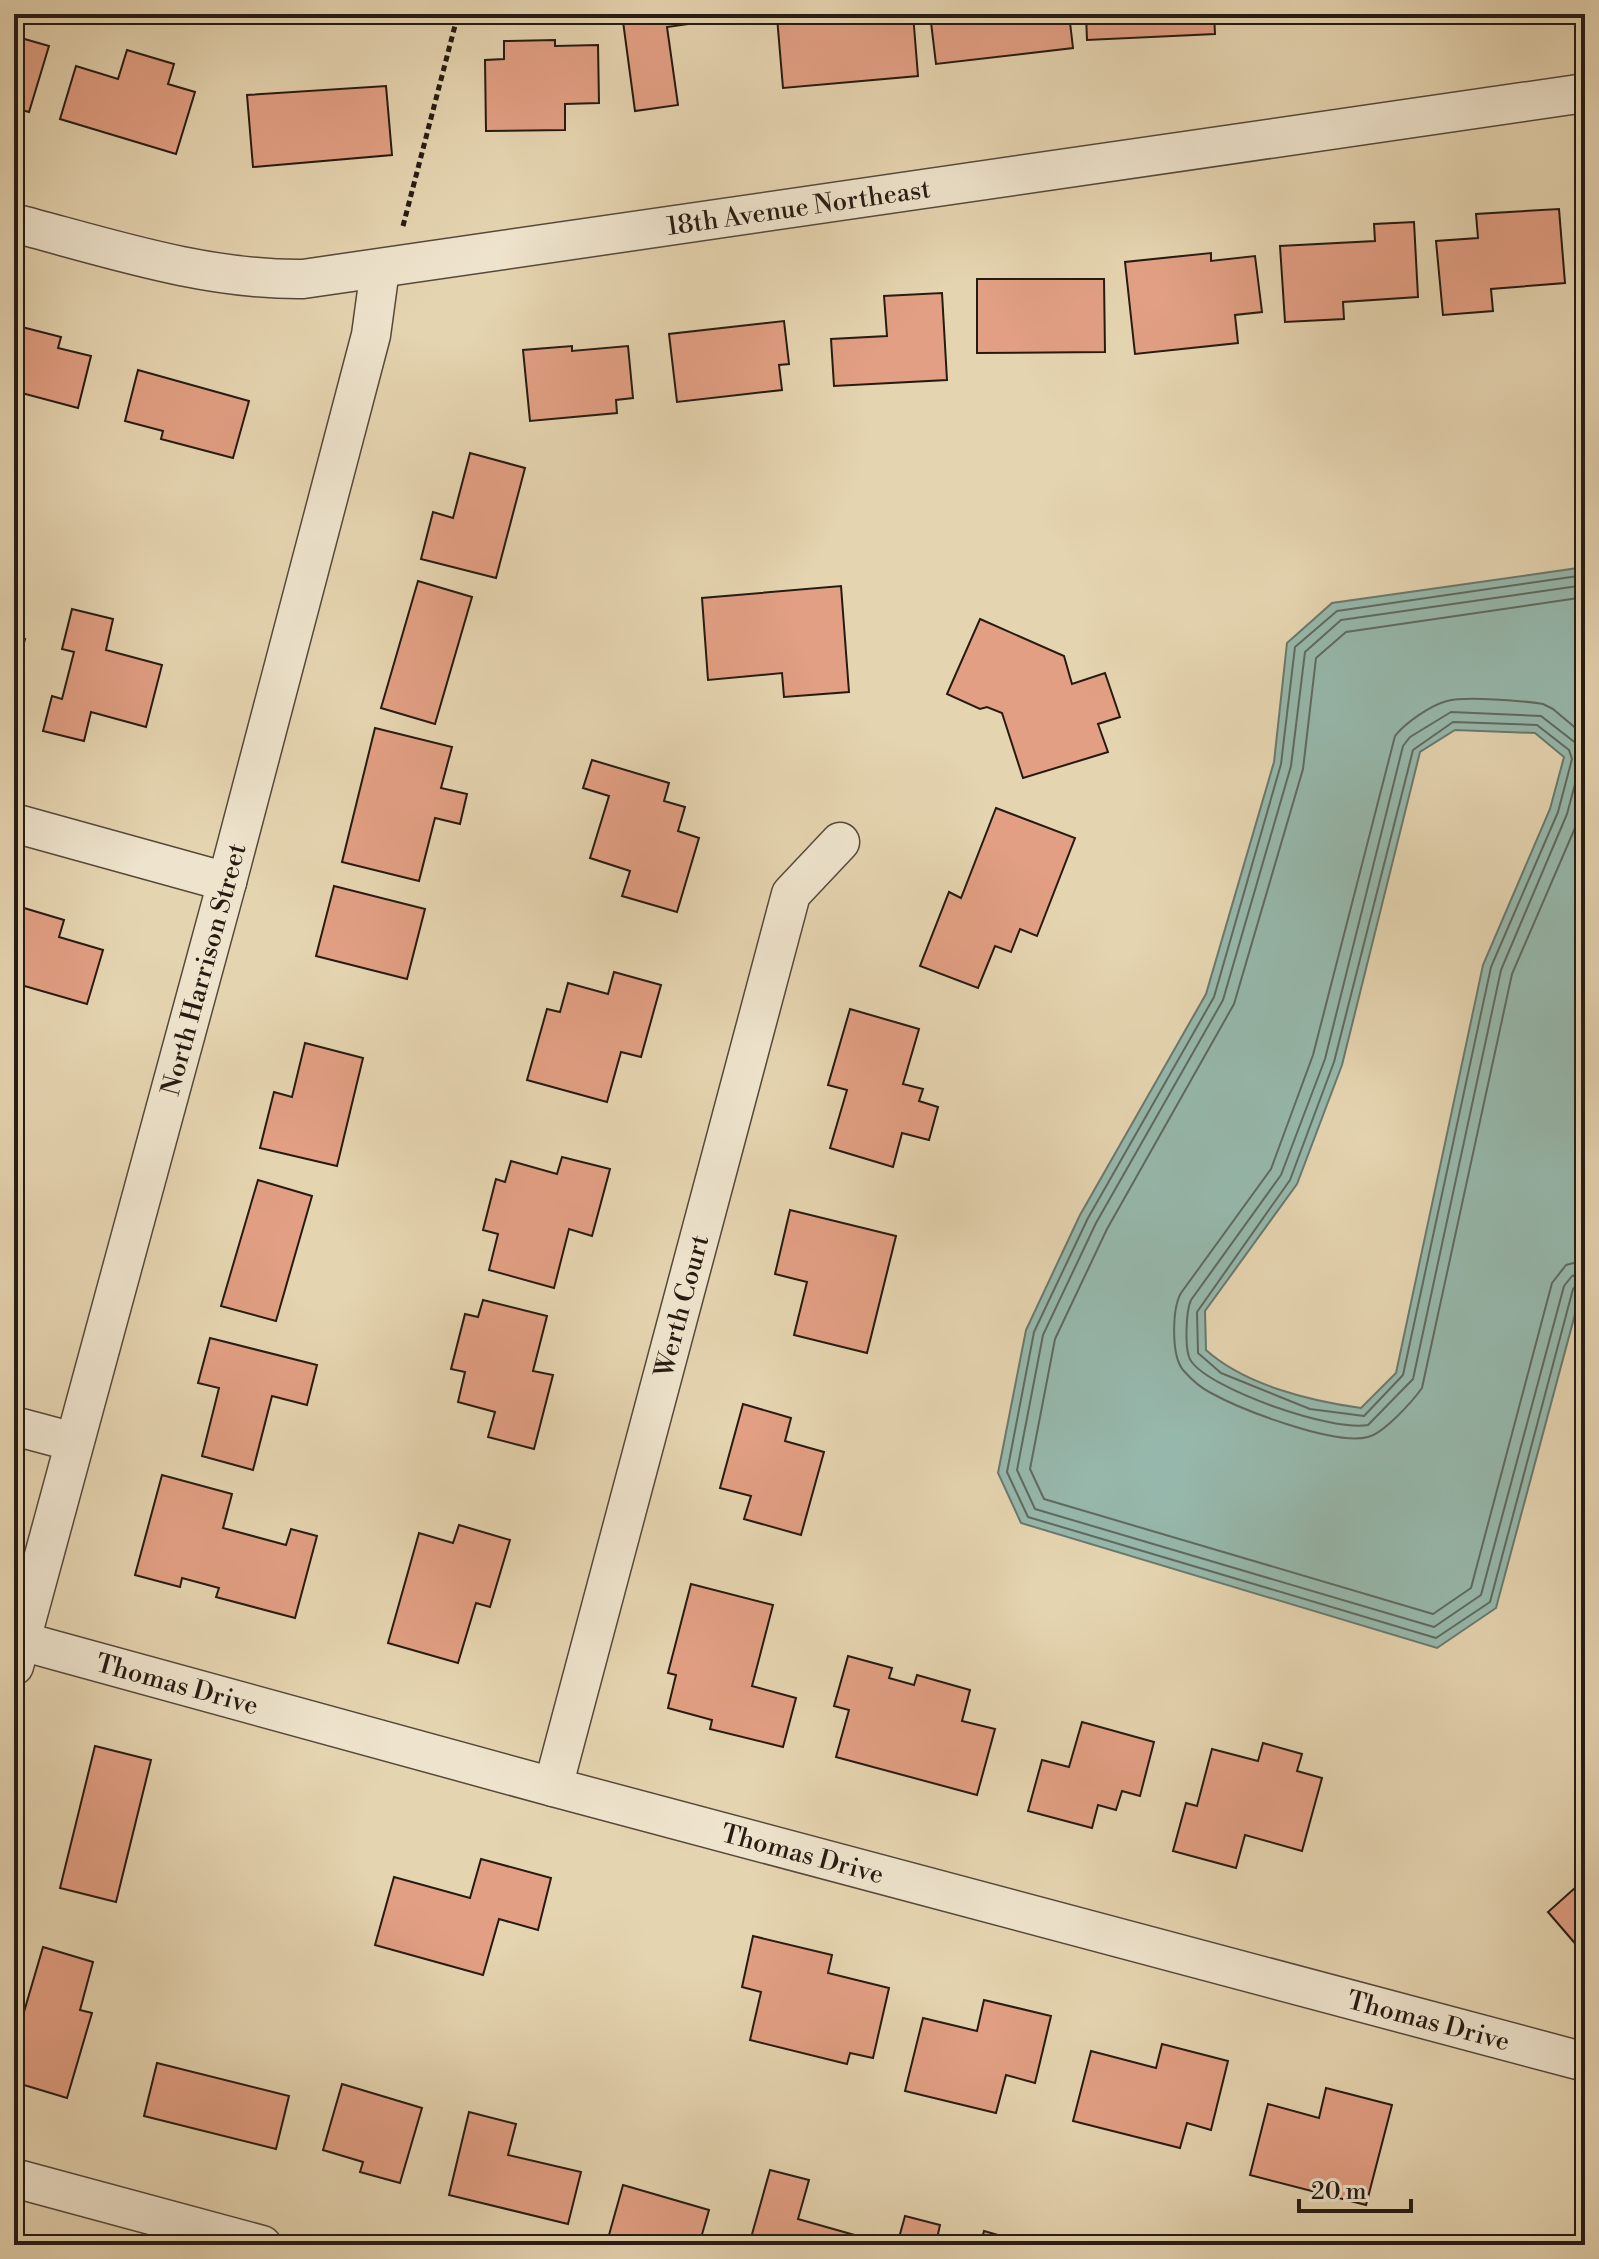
<svg xmlns="http://www.w3.org/2000/svg" width="1599" height="2259" viewBox="0 0 1599 2259" font-family="'Libre Bodoni',serif">
<style>
.water{fill:#96b8ac;stroke:#69796e;stroke-width:2;fill-rule:evenodd}
.lines{fill:none;stroke-linecap:round;stroke-linejoin:round}
.shore{stroke:#5e6a5f;stroke-width:2}
.building{fill:#e29f83;stroke:#261b12;stroke-width:2}
.minor-casing{stroke:#56493a;stroke-width:41}
.path{stroke:#261b12;stroke-width:5;stroke-dasharray:6 4;stroke-linecap:butt}
.minor{stroke:#eee3cc;stroke-width:38}
.labels{text-anchor:middle;stroke-width:7;stroke-linejoin:round;paint-order:stroke}
.street-label{font-size:26px;fill:#261b12;stroke:#eee3cc}
</style>
<rect width="100%" height="100%" fill="#e5d4b0"/>
<filter id="stains"><feTurbulence type="fractalNoise" baseFrequency=".0025" numOctaves="4"/><feColorMatrix values="0 0 0 0 .2 0 0 0 0 .09 0 0 0 0 .02 0 0 0 .5 -.17"/></filter>
<radialGradient id="worn" r=".72"><stop offset=".6" stop-color="#630" stop-opacity="0"/><stop offset="1" stop-color="#630" stop-opacity=".3"/></radialGradient>
<path class="water" d="M1585 567V1277L1496 1608 1437 1648 1021 1523 998 1473 1026 1330 1080 1215 1206 994 1274 762 1287 643 1332 603ZM1455 730 1535 733 1564 757 1550 809 1483 965 1396 1373 1361 1408C1310 1401 1245 1385 1206 1350L1205 1311 1297 1184 1342 1065 1420 752Z"/>
<g class="lines">
<g class="shore">
<polyline points="1585,575 1337,611 1295,647 1281,764 1214,997 1088,1218 1034,1332 1007,1472 1028,1517 1436,1638 1490,1602 1573,1289 1578,1284 1585,1283"/>
<polyline points="1585,585 1341,620 1305,652 1291,766 1223,1000 1096,1223 1043,1335 1017,1470 1035,1509 1434,1627 1481,1595 1564,1286 1572,1276 1585,1273"/>
<polyline points="1585,597 1346,632 1316,658 1303,769 1234,1004 1107,1229 1055,1339 1030,1469 1044,1499 1433,1614 1471,1588 1552,1283 1566,1265 1585,1260"/>
<path d="M1451 712 1541 716 1577 744 1582 758 1567 814 1501 970 1413 1379 1368 1425C1333 1432 1211 1390 1191 1361 1184 1351 1186 1311 1191 1300L1281 1175 1325 1059 1403 746 1410 737Z"/>
<polygon points="1453,722 1537,725 1569,750 1572,759 1558,812 1491,967 1403,1375 1364,1416 1310,1409 1221,1373 1198,1353 1197,1312 1290,1180 1334,1062 1413,750"/>
<path d="M1585 736 1553 709 1543 704C1524 701 1465 696 1447 701 1431 705 1405 723 1395 736L1313 1055 1271 1169 1181 1293C1172 1309 1171 1355 1183 1370 1190 1378 1201 1388 1211 1393 1242 1410 1335 1446 1368 1437 1384 1433 1412 1402 1422 1388L1512 974 1578 821 1585 795"/>
</g>
</g>
<g class="building">
<polygon points="622,14 745,14 745,16 667,27 678,105 635,111"/>
<polygon points="811,14 913,14 918,76 783,88 777,17"/>
<polygon points="930,14 1069,14 1073,48 936,64"/>
<polygon points="1086,14 1214,14 1215,34 1087,40"/>
<polygon points="14,36 49,46 29,112 14,108"/>
<polygon points="555,40 555,46 598,45 599,103 565,104 565,130 486,131 485,60 504,59 504,41"/>
<polygon points="127,50 174,64 168,84 195,92 176,154 60,119 76,66 118,79"/>
<polygon points="386,86 392,155 253,167 247,95"/>
<polygon points="1559,209 1565,283 1491,289 1493,311 1443,315 1436,241 1478,238 1476,214"/>
<polygon points="1585,216 1585,270 1576,217"/>
<polygon points="1414,222 1418,297 1343,302 1344,319 1285,322 1280,246 1375,241 1374,224"/>
<polygon points="1211,253 1211,261 1255,256 1262,312 1235,315 1238,343 1135,354 1125,262"/>
<polygon points="977,279 1104,279 1105,352 977,353"/>
<polygon points="942,293 947,380 834,386 831,339 887,336 884,296"/>
<polygon points="784,321 789,364 779,365 782,390 677,402 669,334"/>
<polygon points="14,325 61,337 58,348 91,356 78,408 14,391"/>
<polygon points="572,346 572,351 628,346 633,398 616,400 617,413 530,421 523,350"/>
<polygon points="138,370 249,401 233,458 161,439 163,431 125,421"/>
<polygon points="470,453 525,468 496,578 421,559 433,512 453,518"/>
<polygon points="418,581 472,597 435,724 381,708"/>
<polygon points="841,586 849,692 784,697 782,673 708,680 702,598"/>
<polygon points="72,609 113,619 106,650 162,665 146,727 91,712 84,741 43,731 52,696 62,699 74,652 62,649"/>
<polygon points="980,619 1064,656 1072,684 1105,673 1120,717 1098,724 1108,752 1023,778 1002,713 987,707 980,709 947,694"/>
<polygon points="14,636 25,639 14,681"/>
<polygon points="375,728 452,747 441,788 467,794 460,824 435,818 419,881 342,862"/>
<polygon points="592,760 669,783 664,801 685,807 678,831 699,838 677,912 622,896 630,871 590,858 609,796 583,788"/>
<polygon points="996,808 1075,838 1037,936 1020,929 1011,952 995,946 978,988 920,966 949,892 961,898"/>
<polygon points="334,886 425,909 407,979 316,956"/>
<polygon points="14,905 64,920 59,937 103,950 87,1004 14,983"/>
<polygon points="614,972 661,985 641,1057 621,1052 607,1102 527,1080 547,1009 560,1012 568,983 608,994"/>
<polygon points="850,1009 919,1029 903,1084 923,1089 919,1101 938,1107 929,1140 902,1133 893,1167 830,1148 847,1090 828,1085"/>
<polygon points="305,1043 363,1058 337,1166 260,1148 274,1092 292,1097"/>
<polygon points="562,1157 610,1169 592,1236 569,1229 554,1288 489,1270 498,1234 483,1230 496,1179 505,1182 511,1161 557,1174"/>
<polygon points="258,1180 312,1196 276,1321 221,1306"/>
<polygon points="790,1210 896,1236 867,1353 794,1335 807,1282 775,1274"/>
<polygon points="483,1300 547,1316 533,1371 553,1375 534,1449 488,1437 495,1412 458,1402 465,1372 451,1369 465,1314 478,1317"/>
<polygon points="210,1338 317,1365 307,1405 272,1396 253,1470 202,1456 219,1388 198,1383"/>
<polygon points="743,1404 791,1418 785,1441 824,1452 801,1535 744,1519 751,1496 720,1488"/>
<polygon points="162,1475 232,1494 223,1528 286,1545 291,1529 317,1536 295,1618 216,1597 219,1588 182,1578 180,1587 135,1575"/>
<polygon points="459,1525 510,1540 490,1607 476,1603 458,1663 388,1643 419,1533 453,1543"/>
<polygon points="691,1584 773,1605 752,1686 796,1698 783,1747 710,1729 712,1720 668,1708 676,1675 668,1673"/>
<polygon points="848,1656 892,1668 889,1678 914,1685 917,1675 970,1690 962,1721 995,1729 977,1795 836,1757 849,1710 834,1706"/>
<polygon points="1082,1722 1154,1742 1140,1796 1122,1791 1116,1810 1098,1805 1092,1828 1028,1811 1042,1760 1069,1767"/>
<polygon points="1263,1743 1302,1754 1297,1771 1322,1778 1302,1851 1245,1835 1236,1868 1173,1851 1186,1803 1197,1806 1212,1749 1258,1761"/>
<polygon points="95,1746 151,1760 116,1902 60,1888"/>
<polygon points="481,1859 551,1878 538,1930 499,1919 483,1975 375,1945 394,1877 470,1898"/>
<polygon points="1585,1879 1585,1955 1548,1912"/>
<polygon points="753,1936 832,1955 828,1973 889,1988 873,2058 850,2053 847,2064 750,2040 761,1992 742,1987"/>
<polygon points="43,1947 93,1962 80,2010 92,2013 67,2098 14,2082 14,2046"/>
<polygon points="984,2000 1051,2016 1035,2083 1006,2075 996,2113 905,2091 923,2018 977,2031"/>
<polygon points="1162,2044 1228,2061 1211,2130 1187,2123 1180,2148 1073,2121 1091,2051 1156,2068"/>
<polygon points="157,2063 289,2096 276,2149 144,2116"/>
<polygon points="342,2084 422,2108 400,2183 360,2172 363,2162 323,2150"/>
<polygon points="1326,2088 1392,2105 1366,2205 1250,2175 1268,2104 1319,2118"/>
<polygon points="469,2112 516,2124 508,2155 581,2172 568,2224 449,2195"/>
<polygon points="770,2170 809,2180 798,2219 858,2236 855,2245 749,2245"/>
<polygon points="623,2185 709,2210 699,2245 617,2245 607,2242"/>
<polygon points="905,2216 940,2225 936,2243 942,2245 897,2245"/>
<polygon points="984,2231 1019,2241 1018,2245 980,2245"/>
</g>
<g class="lines">
<g class="minor-casing">
<g id="minor">
<path id="s1" d="M14 223C109 248 204 280 303 279L1585 93"/>
<polyline points="14,823 227,882"/>
<polyline points="14,1426 74,1442"/>
<path id="s2" d="M21 1641 553 1787 1585 2062"/>
<path id="s3" d="M14 1666 227 882 371 335 380 269"/>
<path id="s4" d="M553 1787 791 894 840 842"/>
<polyline points="14,2178 262,2245"/>
</g>
</g>
<polyline class="path" points="403,226 458,14"/>
<use href="#minor" class="minor"/>
</g>
<g class="labels">
<g class="street-label">
<text dy="9" stroke="none"><textPath href="#s1" startOffset="796">18th Avenue Northeast</textPath></text>
<text dy="9" stroke="none"><textPath href="#s3" startOffset="722">North Harrison Street</textPath></text>
<text dy="9" stroke="none"><textPath href="#s4" startOffset="498">Werth Court</textPath></text>
<text dy="9" stroke="none"><textPath href="#s2" startOffset="162">Thomas Drive</textPath></text>
<text dy="9" stroke="none"><textPath href="#s2" startOffset="810">Thomas Drive</textPath></text>
<text dy="9" stroke="none"><textPath href="#s2" startOffset="1458">Thomas Drive</textPath></text>
</g>
</g>
<rect width="1599" height="2259" fill="none" stroke="#e5d4b0" stroke-width="48"/>
<rect x="16" y="16" width="1567" height="2227" fill="none" stroke="#261b12" stroke-width="4"/>
<rect x="24" y="24" width="1551" height="2211" fill="none" stroke="#261b12" stroke-width="2"/>
<path d="M1299 2199v12h112v-12" fill="none" stroke="#261b12" stroke-width="4"/>
<text x="1311" y="2199" font-size="24" fill="#261b12" stroke="#eee3cc" stroke-width="6" paint-order="stroke">20 m</text>
<rect width="100%" height="100%" filter="url(#stains)"/>
<rect width="100%" height="100%" fill="url(#worn)"/>
</svg>
